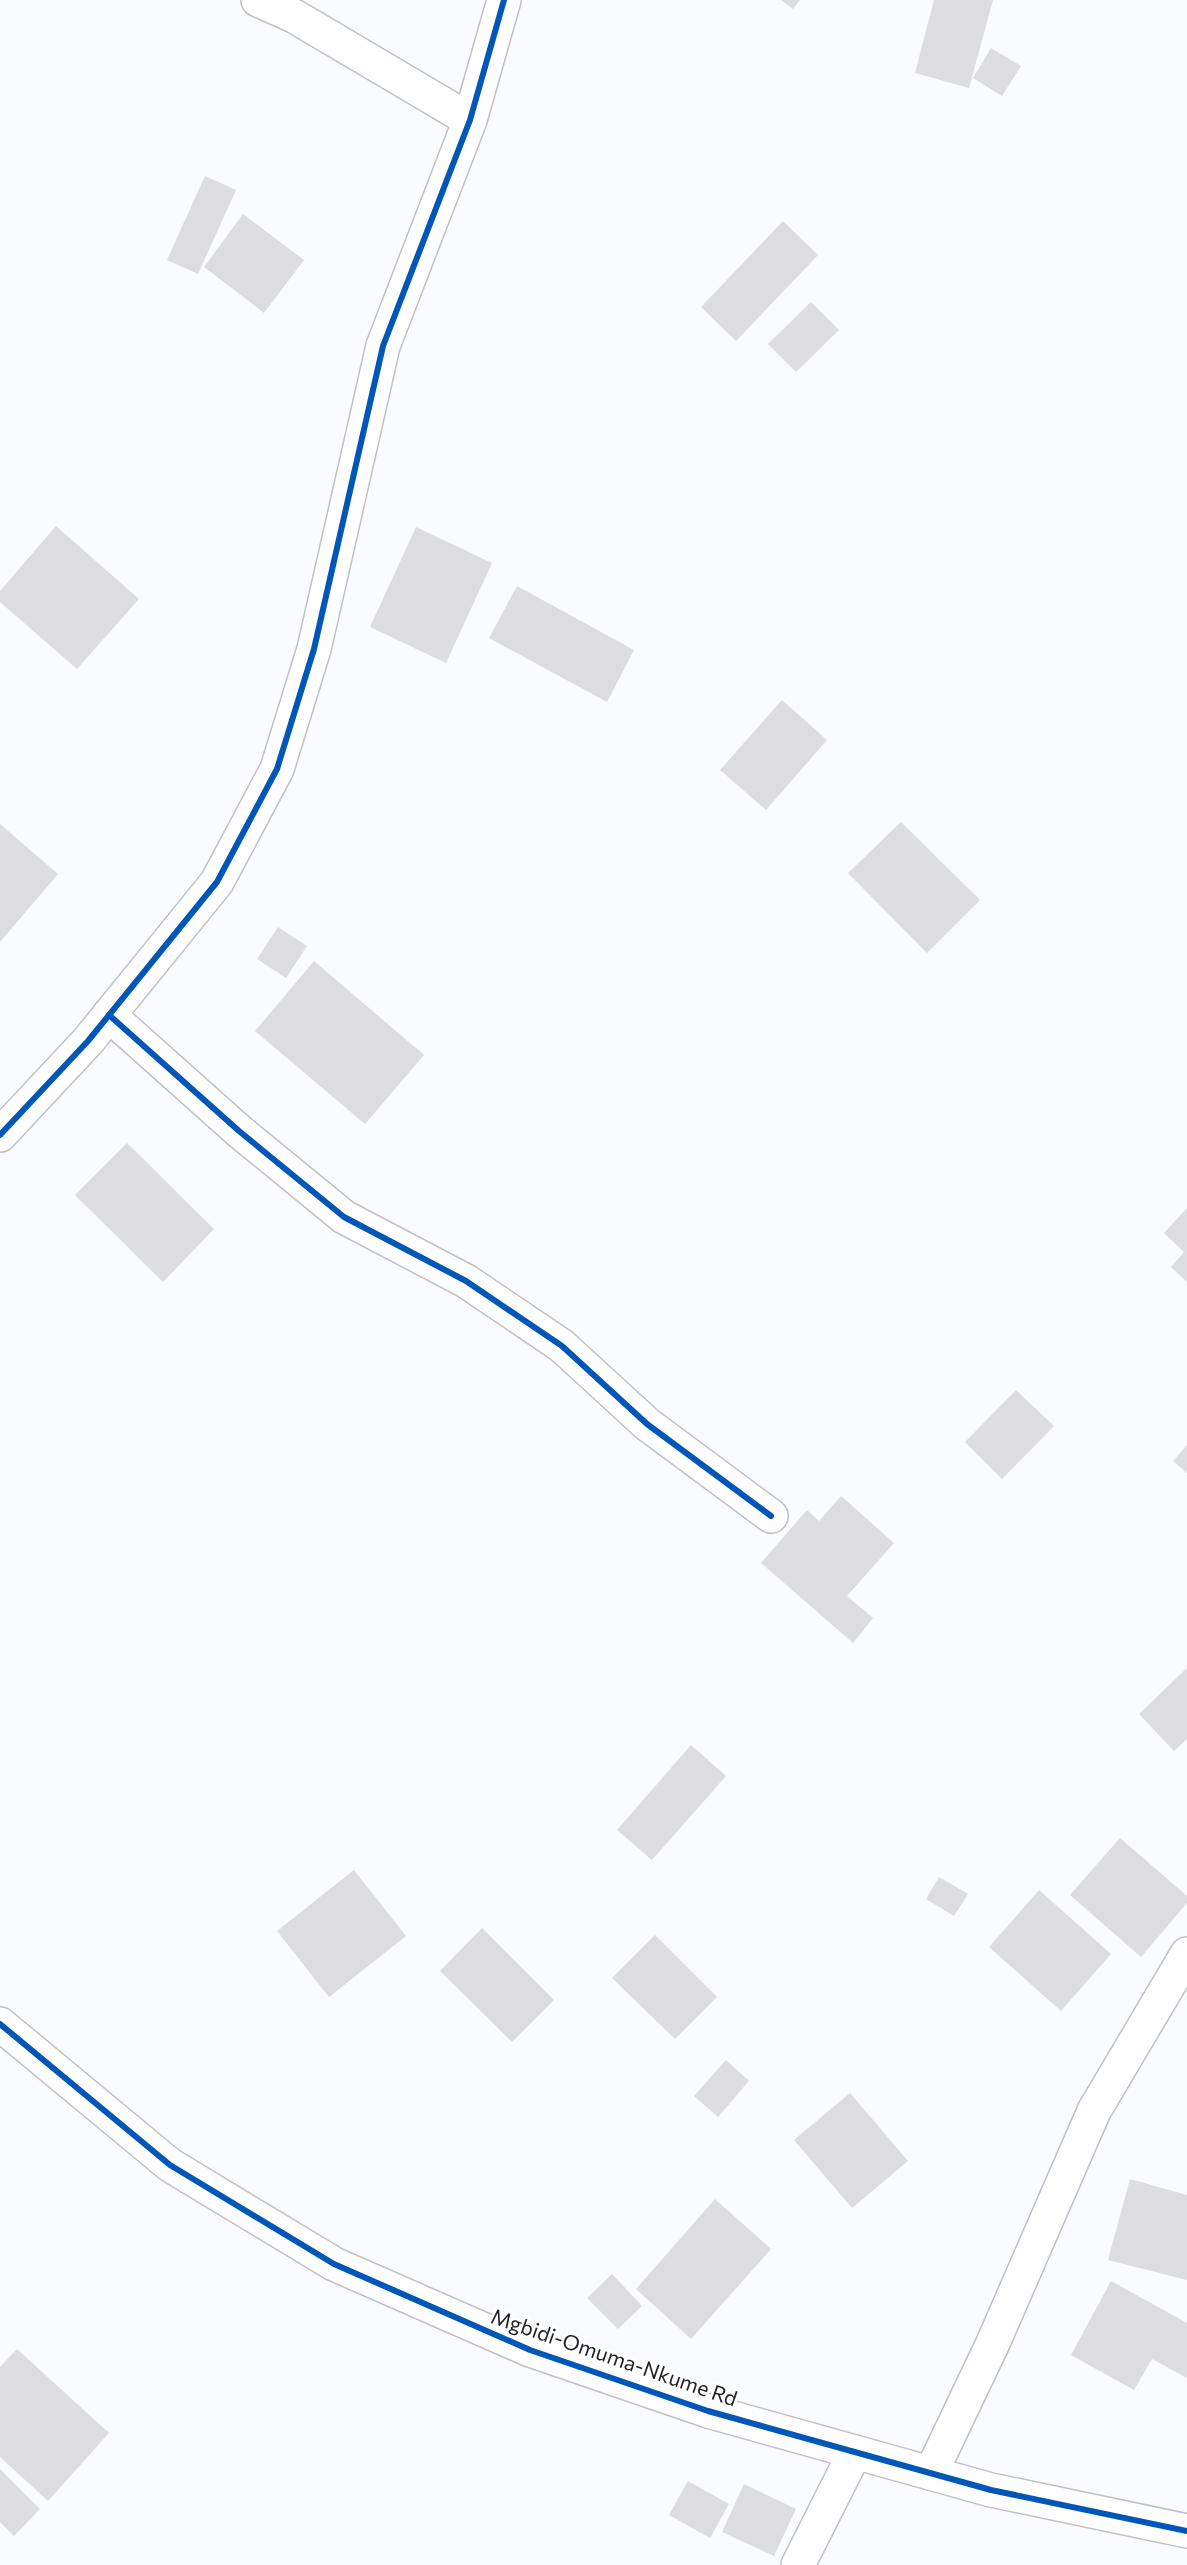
<svg xmlns="http://www.w3.org/2000/svg" width="1187" height="2565" viewBox="0 0 1187 2565" font-family="Commissioner,sans-serif">
<style>
.building{fill:#dddcde}
.lines{fill:none;stroke-linecap:round;stroke-linejoin:round}
.minor-casing{stroke:#c0c1c3;stroke-width:36}
.minor{stroke:#fefeff;stroke-width:33}
.cycleway-casing{stroke:#fff;stroke-width:10}
.cycleway{stroke:#0057b8;stroke-width:6}
.labels{text-anchor:middle;stroke-width:5;stroke-linejoin:round;paint-order:stroke}
.street-label{font-size:21px;fill:#1f2022;stroke:#fff}
</style>
<rect width="100%" height="100%" fill="#f9fbfe"/>
<g class="building">
<polygon points="781,0 800,0 793,9"/>
<polygon points="934,0 993,0 969,88 915,73"/>
<polygon points="991,48 1021,66 1002,96 973,78"/>
<polygon points="205,176 236,190 198,274 167,260"/>
<polygon points="243,214 304,260 264,313 204,267"/>
<polygon points="783,221 818,255 736,341 701,307"/>
<polygon points="811,302 839,330 796,372 768,344"/>
<polygon points="56,526 139,599 77,669 0,602 0,591"/>
<polygon points="416,527 492,563 446,663 370,627"/>
<polygon points="517,586 634,650 607,702 489,638"/>
<polygon points="782,700 827,740 766,810 720,770"/>
<polygon points="901,822 980,900 927,953 848,873"/>
<polygon points="0,824 58,874 0,942"/>
<polygon points="278,927 307,946 286,978 257,959"/>
<polygon points="314,961 424,1055 365,1124 255,1031"/>
<polygon points="127,1143 214,1229 163,1282 75,1195"/>
<polygon points="1187,1208 1187,1282 1171,1267 1184,1252 1164,1233"/>
<polygon points="1016,1390 1054,1426 1002,1479 965,1442"/>
<polygon points="1187,1445 1187,1473 1173,1461"/>
<polygon points="841,1496 894,1543 847,1596 873,1618 853,1643 761,1563 807,1510 819,1521"/>
<polygon points="1187,1668 1187,1739 1174,1751 1139,1714"/>
<polygon points="691,1745 726,1776 652,1860 617,1830"/>
<polygon points="1120,1838 1187,1896 1187,1903 1141,1957 1070,1895"/>
<polygon points="354,1870 406,1936 329,1997 277,1931"/>
<polygon points="939,1877 968,1894 954,1916 926,1899"/>
<polygon points="1039,1890 1111,1954 1061,2011 989,1947"/>
<polygon points="482,1928 554,2000 512,2042 440,1971"/>
<polygon points="655,1935 717,1997 675,2039 612,1978"/>
<polygon points="726,2060 749,2081 718,2117 694,2096"/>
<polygon points="850,2093 908,2161 852,2208 794,2140"/>
<polygon points="1130,2179 1187,2195 1187,2280 1108,2260"/>
<polygon points="715,2199 771,2249 691,2339 636,2289"/>
<polygon points="612,2274 642,2306 618,2329 587,2298"/>
<polygon points="1111,2281 1187,2323 1187,2378 1152,2359 1134,2390 1071,2355"/>
<polygon points="17,2349 109,2433 48,2501 0,2457 0,2367"/>
<polygon points="0,2469 40,2509 14,2536 0,2522"/>
<polygon points="688,2481 729,2504 710,2538 669,2515"/>
<polygon points="744,2484 796,2509 774,2556 722,2532"/>
</g>
<g class="lines">
<g class="minor-casing">
<g id="minor">
<polyline points="258,0 294,16 470,120"/>
<polyline points="109,1015 239,1131 344,1217 466,1281 562,1346 647,1424 771,1516"/>
<polyline points="0,1135 88,1041 217,882 277,769 314,649 383,346 470,120 504,0"/>
<polyline points="0,2024 170,2165 334,2264 530,2350 708,2411 991,2490 1187,2531"/>
<polyline points="931,2473 993,2343 1094,2111 1187,1954"/>
<polyline points="798,2565 855,2452"/>
</g>
</g>
<use href="#minor" class="minor"/>
<g class="cycleway-casing">
<g id="cycleway">
<polyline points="109,1015 239,1131 344,1217 466,1281 562,1346 647,1424 771,1516"/>
<polyline points="0,1135 88,1041 217,882 277,769 314,649 383,346 470,120 504,0"/>
<polyline points="0,2024 170,2165 334,2264 530,2350 708,2411 991,2490 1187,2531"/>
</g>
</g>
<use href="#cycleway" class="cycleway"/>
</g>
<g class="labels">
<g class="street-label">
<text transform="translate(614 2358) rotate(19)" y="7">Mgbidi-Omuma-Nkume Rd</text>
</g>
</g>
</svg>
